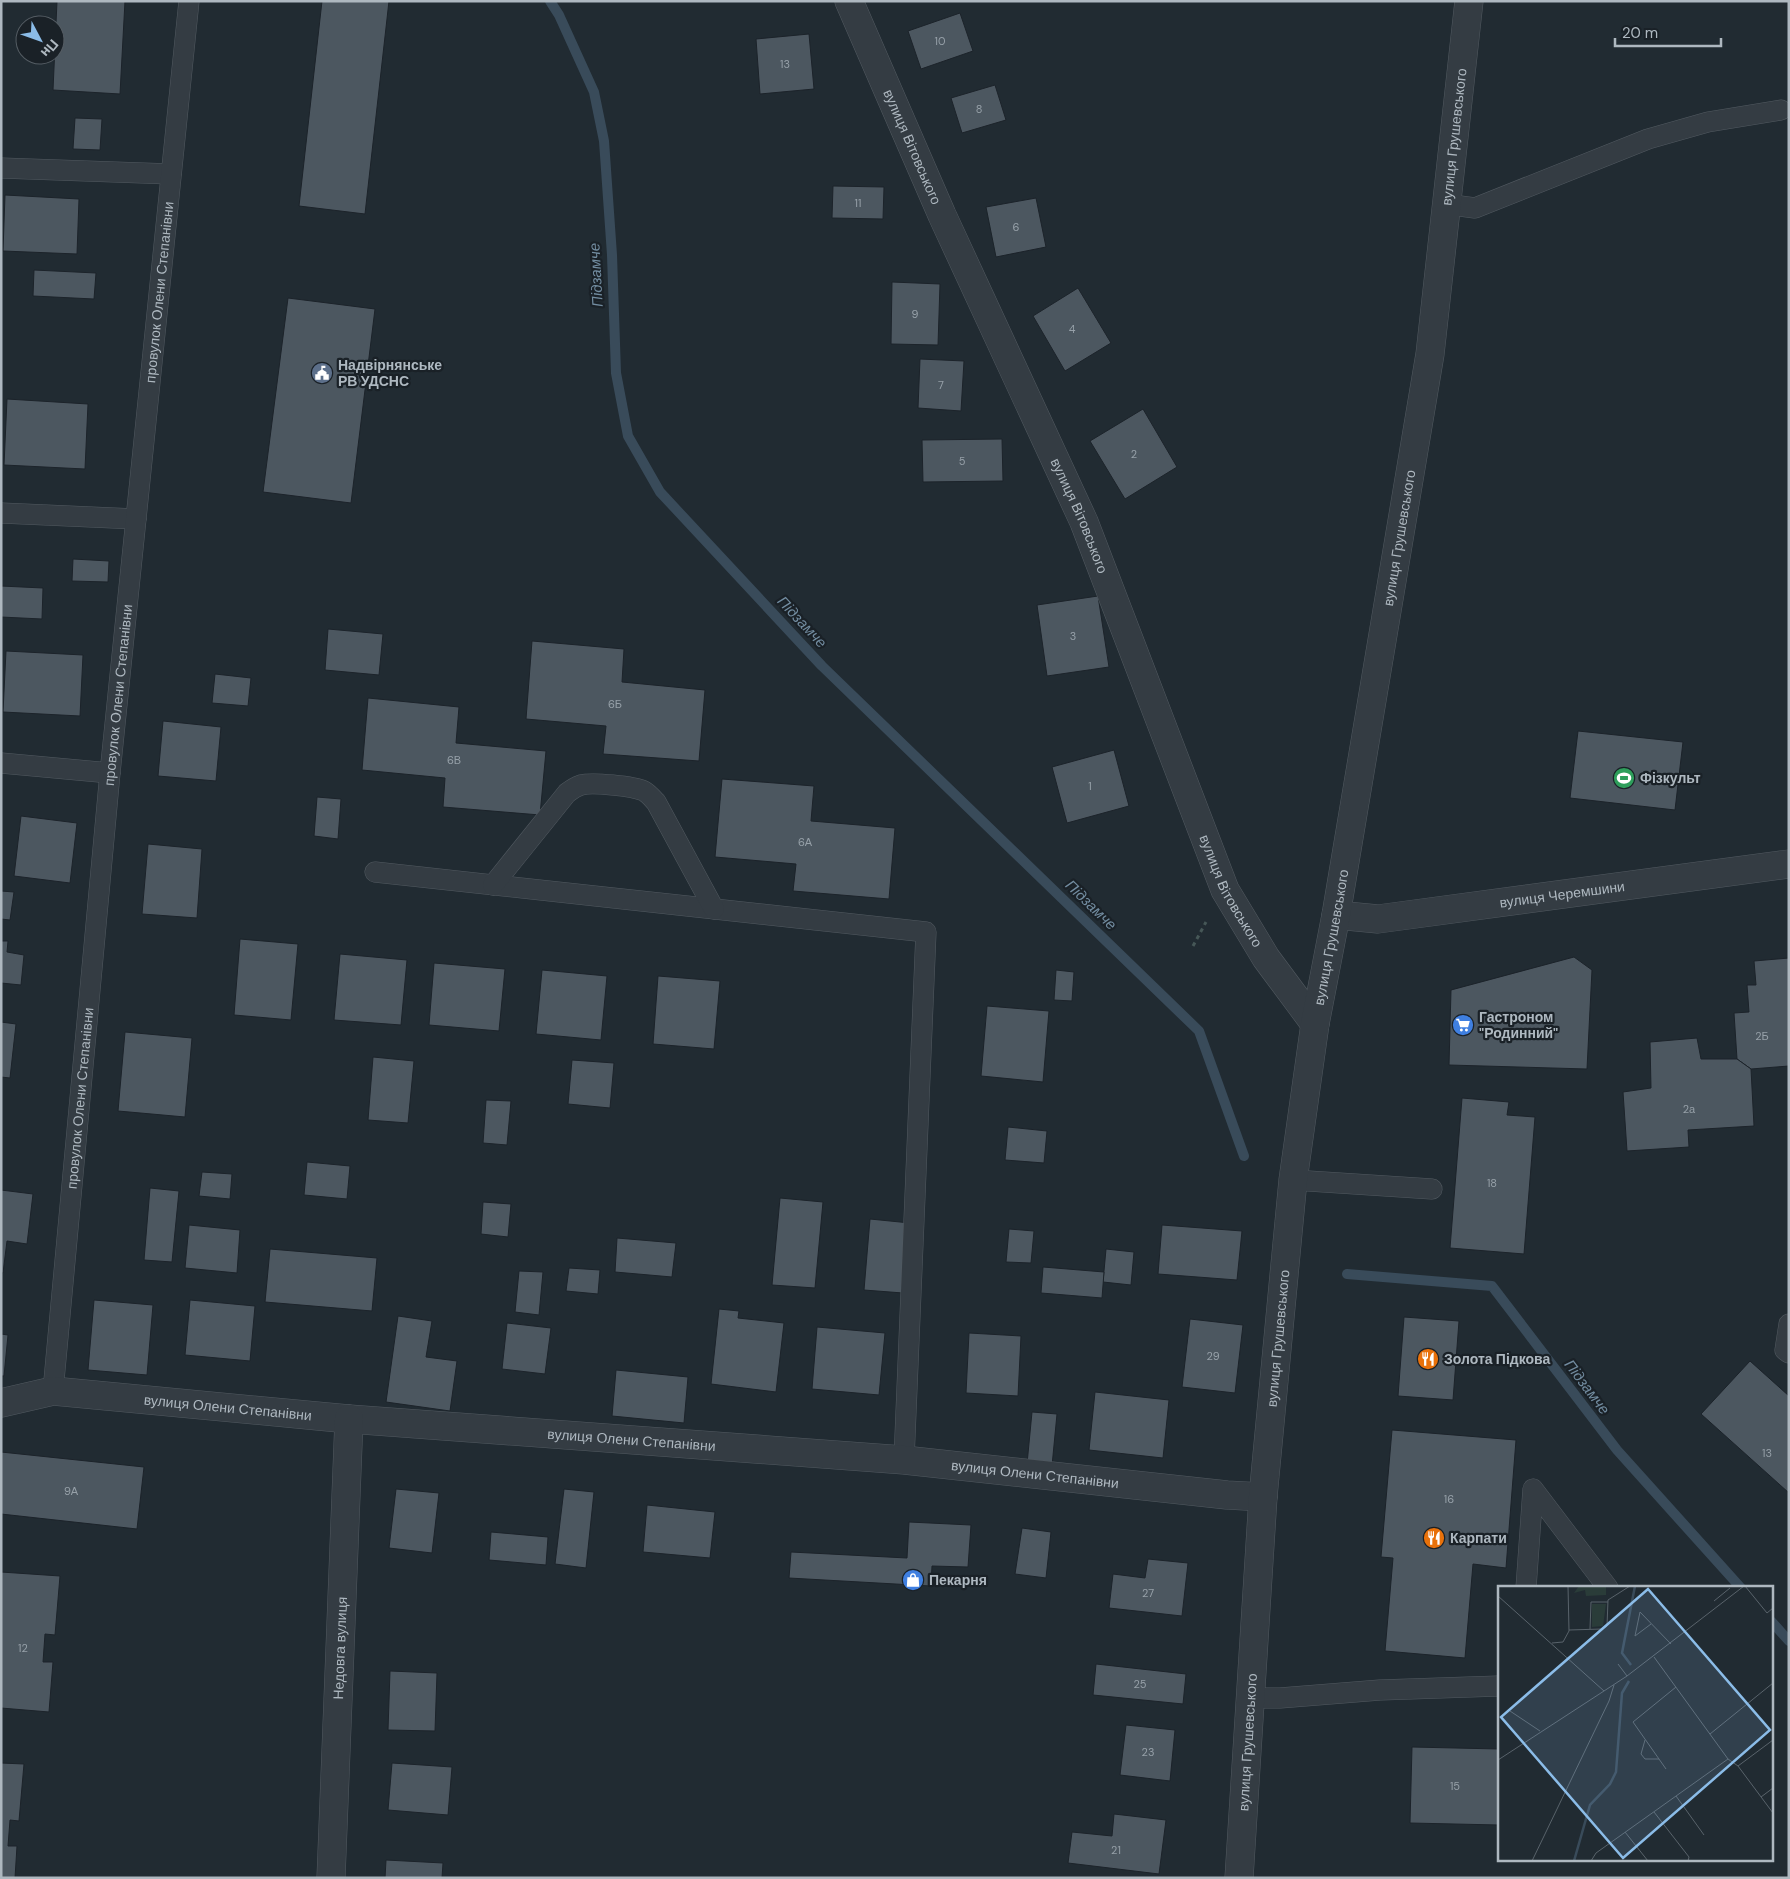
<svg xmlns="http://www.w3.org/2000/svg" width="1790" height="1879" viewBox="0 0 1790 1879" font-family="'DM Sans',sans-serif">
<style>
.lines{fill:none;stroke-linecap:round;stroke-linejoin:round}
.stream{stroke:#394b5a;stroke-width:10}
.building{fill:#4c5760;stroke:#1c232a}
.service-casing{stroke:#525a61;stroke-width:21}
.minor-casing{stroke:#525a61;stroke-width:29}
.tertiary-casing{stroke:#525a61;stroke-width:29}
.path{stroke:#465757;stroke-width:3;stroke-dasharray:4 4;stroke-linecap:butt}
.service{stroke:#343c43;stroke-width:20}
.minor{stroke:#343c43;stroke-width:28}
.tertiary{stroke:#343c43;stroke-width:28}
.labels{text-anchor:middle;stroke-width:4.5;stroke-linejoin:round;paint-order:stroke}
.number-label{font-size:11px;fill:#96a0a8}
.street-label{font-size:14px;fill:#aeb8c0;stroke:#1a2127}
.poi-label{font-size:14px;font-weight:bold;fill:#aeb8c0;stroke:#1a2127;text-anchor:start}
.water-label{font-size:15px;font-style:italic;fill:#728ca0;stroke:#1a2127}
.inset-river{fill:none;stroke:#394b5a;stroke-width:2.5}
.inset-road{fill:none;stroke:#59636b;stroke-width:1}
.view{fill:#8bbce8;fill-opacity:0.15;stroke:#8bbce8;stroke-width:2.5}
.inset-edge{fill:none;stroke:#aeb8c0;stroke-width:2.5}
</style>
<rect width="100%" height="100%" fill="#212b32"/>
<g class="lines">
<g class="stream">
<polyline points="550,1 559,15 594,92 604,141 612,255 616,373 628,436 660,492 822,666 1199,1031 1244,1156"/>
<polyline points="1347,1274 1492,1286 1617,1450 1741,1588"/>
<polyline points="1771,1621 1789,1641"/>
</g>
</g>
<g class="building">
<polygon points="57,1 125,1 120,94 53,90"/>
<polygon points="322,1 389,1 365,214 299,206"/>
<polygon points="960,13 973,51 921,69 908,31"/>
<polygon points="809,34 814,89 760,94 756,39"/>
<polygon points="995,85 1006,120 962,133 951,98"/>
<polygon points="75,118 102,119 100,150 73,149"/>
<polygon points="833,186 884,187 883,219 832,218"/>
<polygon points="5,195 79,199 77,254 3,251"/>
<polygon points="1036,198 1046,247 996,257 986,207"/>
<polygon points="34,270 96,273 94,299 33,296"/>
<polygon points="892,282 940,284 938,345 891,344"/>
<polygon points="1078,288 1111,343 1065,371 1033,316"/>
<polygon points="288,298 375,309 351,503 263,492"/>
<polygon points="920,359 964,361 961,411 918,408"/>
<polygon points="7,399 88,404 85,469 4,465"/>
<polygon points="1143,409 1177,467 1125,499 1090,441"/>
<polygon points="1002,439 1003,481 923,482 922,440"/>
<polygon points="73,559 109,561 108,582 72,581"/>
<polygon points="1,586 43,588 42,619 1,617"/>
<polygon points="1098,596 1109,667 1047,676 1037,605"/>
<polygon points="328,629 383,634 379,675 325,670"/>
<polygon points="532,641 624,649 622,682 705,690 699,761 603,754 606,726 526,719"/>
<polygon points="6,651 83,655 80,716 3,712"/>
<polygon points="215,674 251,678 248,706 212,703"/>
<polygon points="368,698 459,707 456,743 546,751 540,815 443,807 445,778 362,770"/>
<polygon points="163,721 221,727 216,781 158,776"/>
<polygon points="1578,731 1683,742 1675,810 1570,798"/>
<polygon points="1114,750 1129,806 1067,823 1052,767"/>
<polygon points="722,779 814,786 811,821 895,828 889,899 793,891 796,864 715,857"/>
<polygon points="317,797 341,799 338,839 314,836"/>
<polygon points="21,816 77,823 70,883 14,876"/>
<polygon points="148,844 202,849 197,918 142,914"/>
<polygon points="1,891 14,892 10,920 1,919"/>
<polygon points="240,939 298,944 291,1020 234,1015"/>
<polygon points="1,941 8,941 7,952 24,955 21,985 1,983"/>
<polygon points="340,954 407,960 401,1025 334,1020"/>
<polygon points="1574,957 1592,970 1587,1069 1449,1065 1451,990"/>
<polygon points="1789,958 1789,1066 1751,1069 1737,1059 1734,1013 1749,1012 1747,985 1756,985 1754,961"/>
<polygon points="434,963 505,969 499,1031 429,1025"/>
<polygon points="542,970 607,976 601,1040 536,1034"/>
<polygon points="1056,970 1074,972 1072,1001 1054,1000"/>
<polygon points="658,976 720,981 714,1049 653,1044"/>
<polygon points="987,1006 1049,1011 1043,1082 981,1076"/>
<polygon points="1,1022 16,1024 10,1078 1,1077"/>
<polygon points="125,1032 192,1038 185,1117 118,1111"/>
<polygon points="1697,1038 1701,1059 1737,1059 1751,1069 1754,1126 1688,1130 1689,1147 1627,1151 1623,1092 1651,1088 1650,1042"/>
<polygon points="373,1057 414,1061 408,1123 368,1120"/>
<polygon points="572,1060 614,1063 610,1108 568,1104"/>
<polygon points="1462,1098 1509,1102 1507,1115 1535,1117 1524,1254 1450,1248"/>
<polygon points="486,1100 511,1101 507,1145 483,1143"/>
<polygon points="1008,1127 1047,1131 1044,1163 1005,1160"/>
<polygon points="307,1162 350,1166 347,1199 304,1195"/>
<polygon points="202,1172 232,1174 230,1199 199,1196"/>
<polygon points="150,1188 179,1191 172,1262 144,1260"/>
<polygon points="1,1190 33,1194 27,1244 7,1241 3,1273 1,1273"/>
<polygon points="780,1198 823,1202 815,1288 772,1285"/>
<polygon points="483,1202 511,1204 508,1237 481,1234"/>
<polygon points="870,1219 910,1223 903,1293 864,1290"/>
<polygon points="189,1225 240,1230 237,1273 185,1268"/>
<polygon points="1162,1225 1242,1231 1237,1280 1158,1274"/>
<polygon points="1009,1229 1034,1231 1031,1263 1006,1262"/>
<polygon points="617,1238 676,1243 672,1277 615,1272"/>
<polygon points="270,1249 377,1258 372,1311 265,1302"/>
<polygon points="1106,1249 1134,1252 1131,1285 1103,1282"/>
<polygon points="1043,1267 1104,1272 1102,1298 1041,1293"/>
<polygon points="569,1268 600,1270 598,1294 566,1291"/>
<polygon points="519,1271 543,1272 539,1315 515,1312"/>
<polygon points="94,1300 153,1305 147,1375 88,1370"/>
<polygon points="190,1300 255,1306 250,1361 185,1355"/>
<polygon points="719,1309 739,1311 738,1318 784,1323 776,1392 711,1384"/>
<polygon points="398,1316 432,1321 426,1357 457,1361 450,1411 386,1402"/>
<polygon points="1404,1317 1459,1321 1453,1400 1398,1396"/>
<polygon points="1190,1319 1243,1325 1235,1393 1182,1387"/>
<polygon points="507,1323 551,1328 545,1374 502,1369"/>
<polygon points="817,1327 885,1333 879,1395 812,1389"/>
<polygon points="969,1333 1021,1336 1018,1396 966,1393"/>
<polygon points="1,1334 8,1335 4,1376 1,1376"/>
<polygon points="1750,1361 1789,1396 1789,1493 1701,1414"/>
<polygon points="616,1370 688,1377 684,1423 612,1416"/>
<polygon points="1095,1392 1169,1400 1163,1458 1089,1450"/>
<polygon points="1032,1412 1057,1414 1052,1466 1027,1464"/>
<polygon points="1392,1430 1516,1440 1506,1568 1473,1564 1465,1658 1385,1651 1393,1558 1381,1557"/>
<polygon points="1,1452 144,1467 137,1529 1,1514"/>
<polygon points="396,1489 439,1493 432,1553 389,1548"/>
<polygon points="564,1489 594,1492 586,1568 555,1564"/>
<polygon points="647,1505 715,1512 710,1558 643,1552"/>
<polygon points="909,1522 971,1525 968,1567 932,1566 931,1586 789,1578 791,1552 907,1558"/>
<polygon points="1022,1528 1051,1532 1046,1578 1015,1574"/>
<polygon points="491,1532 548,1537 546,1565 489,1560"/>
<polygon points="1148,1559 1188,1563 1182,1616 1109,1608 1113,1574 1145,1578"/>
<polygon points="1,1572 60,1576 55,1635 45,1634 43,1662 53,1662 49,1712 1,1708"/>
<polygon points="1096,1664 1186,1674 1183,1704 1093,1695"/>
<polygon points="390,1671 437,1673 435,1731 388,1730"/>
<polygon points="1126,1725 1175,1730 1170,1781 1120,1775"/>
<polygon points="1412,1747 1499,1749 1499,1825 1410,1823"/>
<polygon points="1,1763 24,1764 19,1821 10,1820 8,1846 17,1846 15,1878 1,1878"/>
<polygon points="392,1763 452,1767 448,1815 388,1810"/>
<polygon points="1114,1814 1166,1820 1159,1874 1068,1863 1072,1832 1112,1836"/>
<polygon points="386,1860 443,1863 442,1878 385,1878"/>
</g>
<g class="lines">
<g class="service-casing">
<g id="service">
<polyline points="1,168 171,174"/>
<polyline points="1445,204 1475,208 1648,139 1708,122 1781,110"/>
<polyline points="1,513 136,519"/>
<polyline points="1,763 110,773"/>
<polyline points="375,872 926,932 904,1460"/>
<path d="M493 885 567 793C571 790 575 787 581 785 592 782 633 786 644 791 649 794 652 798 656 802L714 909"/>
<polyline points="1293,1180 1432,1189"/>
<polyline points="1789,1324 1785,1350 1789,1353"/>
<path id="s1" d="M53 1391 110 773 189 1"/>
<polyline points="1526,1588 1533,1489 1608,1588"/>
<polyline points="1250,1698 1280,1698 1380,1690 1499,1686"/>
</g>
</g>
<g class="minor-casing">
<g id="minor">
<path id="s2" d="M849 1 942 215 1084 522 1225 890 1266 958 1315 1024"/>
<path id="s3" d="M1336 915 1378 919 1789 864"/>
<path id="s4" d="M1 1403 53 1391 349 1419 904 1460 1227 1495 1263 1497"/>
<path id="s5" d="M331 1878 349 1419"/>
</g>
</g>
<g class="tertiary-casing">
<g id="tertiary">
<path id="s6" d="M1239 1878 1263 1497 1293 1180 1315 1024 1336 915 1430 354 1469 1"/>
</g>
</g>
<polyline class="path" points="1193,946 1206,922"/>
<use href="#service" class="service"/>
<use href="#minor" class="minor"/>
<use href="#tertiary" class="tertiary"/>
</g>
<defs>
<g id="civic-disc" transform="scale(1.125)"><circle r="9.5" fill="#5c6f8a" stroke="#1a2127"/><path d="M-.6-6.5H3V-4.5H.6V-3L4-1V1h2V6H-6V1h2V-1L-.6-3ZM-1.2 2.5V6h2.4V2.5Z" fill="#fff"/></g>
<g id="stadium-disc" transform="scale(1.125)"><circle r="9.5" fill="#2e9e5b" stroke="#1a2127"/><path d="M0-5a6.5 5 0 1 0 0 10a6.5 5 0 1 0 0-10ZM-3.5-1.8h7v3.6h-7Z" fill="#fff"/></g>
<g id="supermarket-disc" transform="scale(1.125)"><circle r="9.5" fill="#3f7fe0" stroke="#1a2127"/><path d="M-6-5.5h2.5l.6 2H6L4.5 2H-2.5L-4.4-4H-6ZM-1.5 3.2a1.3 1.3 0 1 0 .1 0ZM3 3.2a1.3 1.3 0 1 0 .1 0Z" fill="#fff"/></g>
<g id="restaurant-disc" transform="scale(1.125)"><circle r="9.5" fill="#e8710a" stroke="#1a2127"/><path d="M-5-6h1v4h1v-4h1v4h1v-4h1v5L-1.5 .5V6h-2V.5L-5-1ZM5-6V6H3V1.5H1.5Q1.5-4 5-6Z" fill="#fff"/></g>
<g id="shop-disc" transform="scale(1.125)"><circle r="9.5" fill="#3f7fe0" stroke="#1a2127"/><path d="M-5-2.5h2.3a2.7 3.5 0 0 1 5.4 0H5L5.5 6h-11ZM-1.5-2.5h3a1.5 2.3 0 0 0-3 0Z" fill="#fff"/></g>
</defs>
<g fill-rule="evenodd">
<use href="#civic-disc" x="322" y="373"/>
<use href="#stadium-disc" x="1624" y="778"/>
<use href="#supermarket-disc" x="1463" y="1025"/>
<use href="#restaurant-disc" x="1428" y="1359"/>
<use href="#restaurant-disc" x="1434" y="1538"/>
<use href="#shop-disc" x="913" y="1580"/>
</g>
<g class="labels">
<g class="number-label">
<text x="940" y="45">10</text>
<text x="785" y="68">13</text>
<text x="979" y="113">8</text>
<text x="858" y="207">11</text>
<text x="1016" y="231">6</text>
<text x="915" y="318">9</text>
<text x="1072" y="333">4</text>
<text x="941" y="389">7</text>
<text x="1134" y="458">2</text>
<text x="962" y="465">5</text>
<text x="1073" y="640">3</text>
<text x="615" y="708">6Б</text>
<text x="454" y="764">6В</text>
<text x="1090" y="790">1</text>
<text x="805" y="846">6А</text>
<text x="1762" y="1040">2Б</text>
<text x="1689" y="1113">2а</text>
<text x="1492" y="1187">18</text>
<text x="1213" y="1360">29</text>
<text x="1767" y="1457">13</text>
<text x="71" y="1495">9А</text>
<text x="1449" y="1503">16</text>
<text x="1148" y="1597">27</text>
<text x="23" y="1652">12</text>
<text x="1140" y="1688">25</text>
<text x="1148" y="1756">23</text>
<text x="1455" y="1790">15</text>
<text x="1116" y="1854">21</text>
</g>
<g class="street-label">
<text dy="5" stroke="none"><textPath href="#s6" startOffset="1756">вулиця Грушевського</textPath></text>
<text dy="5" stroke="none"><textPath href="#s2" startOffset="159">вулиця Вітовського</textPath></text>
<text dy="5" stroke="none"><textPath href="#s1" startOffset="1104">провулок Олени Степанівни</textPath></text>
<text dy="5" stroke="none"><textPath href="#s2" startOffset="564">вулиця Вітовського</textPath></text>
<text dy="5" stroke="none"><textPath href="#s6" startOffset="1351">вулиця Грушевського</textPath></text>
<text dy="5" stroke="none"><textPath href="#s1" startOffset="699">провулок Олени Степанівни</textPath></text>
<text dy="5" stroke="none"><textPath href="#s2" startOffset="969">вулиця Вітовського</textPath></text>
<text dy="5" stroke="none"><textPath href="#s3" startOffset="228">вулиця Черемшини</textPath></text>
<text dy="5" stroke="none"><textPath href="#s6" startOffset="946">вулиця Грушевського</textPath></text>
<text dy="5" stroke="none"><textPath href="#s1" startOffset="294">провулок Олени Степанівни</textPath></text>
<text dy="5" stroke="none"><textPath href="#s6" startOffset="541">вулиця Грушевського</textPath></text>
<text dy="5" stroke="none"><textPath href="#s4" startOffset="229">вулиця Олени Степанівни</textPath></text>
<text dy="5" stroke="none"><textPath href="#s4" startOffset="634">вулиця Олени Степанівни</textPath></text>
<text dy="5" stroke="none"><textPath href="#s4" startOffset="1039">вулиця Олени Степанівни</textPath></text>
<text dy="5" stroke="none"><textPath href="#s5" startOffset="230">Недовга вулиця</textPath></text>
<text dy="5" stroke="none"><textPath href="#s6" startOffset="136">вулиця Грушевського</textPath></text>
</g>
<g class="poi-label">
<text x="338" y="370">Надвірнянське<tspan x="338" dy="16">РВ УДСНС</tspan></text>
<text x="1640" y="783">Фізкульт</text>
<text x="1479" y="1022">Гастроном<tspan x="1479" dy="16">"Родинний"</tspan></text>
<text x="1444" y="1364">Золота Підкова</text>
<text x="1450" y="1543">Карпати</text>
<text x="929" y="1585">Пекарня</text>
</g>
<g class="water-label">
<text transform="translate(596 275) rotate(-93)" y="5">Підзамче</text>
<text transform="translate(802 622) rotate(47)" y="5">Підзамче</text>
<text transform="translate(1091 905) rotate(44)" y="5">Підзамче</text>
<text transform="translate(1587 1387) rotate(53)" y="5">Підзамче</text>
</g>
</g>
<g transform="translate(1498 1586)">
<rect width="275" height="275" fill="#212b32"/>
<path d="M81 0H108V9L88 10 87 4 76 7ZM94 18H108L105 40 94 41Z" fill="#2a3c39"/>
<path class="inset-river" d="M133 79 124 67 137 0M76 275 92 219 112 198 118 186 124 107 131 95"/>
<path class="inset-road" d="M247 0 269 27 275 22M0 10 106 105M216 15 232 2M153 38 137 50 142 26 173 58M92 43 93 16H110M71 44 104 43 109 40 110 14 132 0M54 57 65 56 71 45 70 0M156 71 230 173 240 180 275 227M120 78 129 90M12 125 42 145M212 148 275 97M147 154 143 168 147 173H161M0 174 129 90 246 0M240 180 275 154M168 183 135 136 178 101M178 210 206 249M263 211 275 202M156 226 191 271 190 275M127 246 150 275M34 275 111 115 116 99M93 275 98 267 230 173"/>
<path class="view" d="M150 3 272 144 125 272 3 131Z"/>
<rect width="275" height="275" class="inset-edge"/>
</g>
<rect width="1790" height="1879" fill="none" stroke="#aeb8c0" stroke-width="5"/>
<g transform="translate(40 40) rotate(131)"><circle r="24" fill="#1a2127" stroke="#555d64"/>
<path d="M0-4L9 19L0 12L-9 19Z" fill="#8bbce8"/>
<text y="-8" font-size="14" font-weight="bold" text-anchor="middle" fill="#aeb8c0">Пн</text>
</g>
<path d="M1615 38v8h106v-8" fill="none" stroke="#aeb8c0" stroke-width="2.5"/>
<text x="1622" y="38" font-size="15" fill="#aeb8c0" stroke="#1a2127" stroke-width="4" paint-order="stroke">20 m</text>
</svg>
